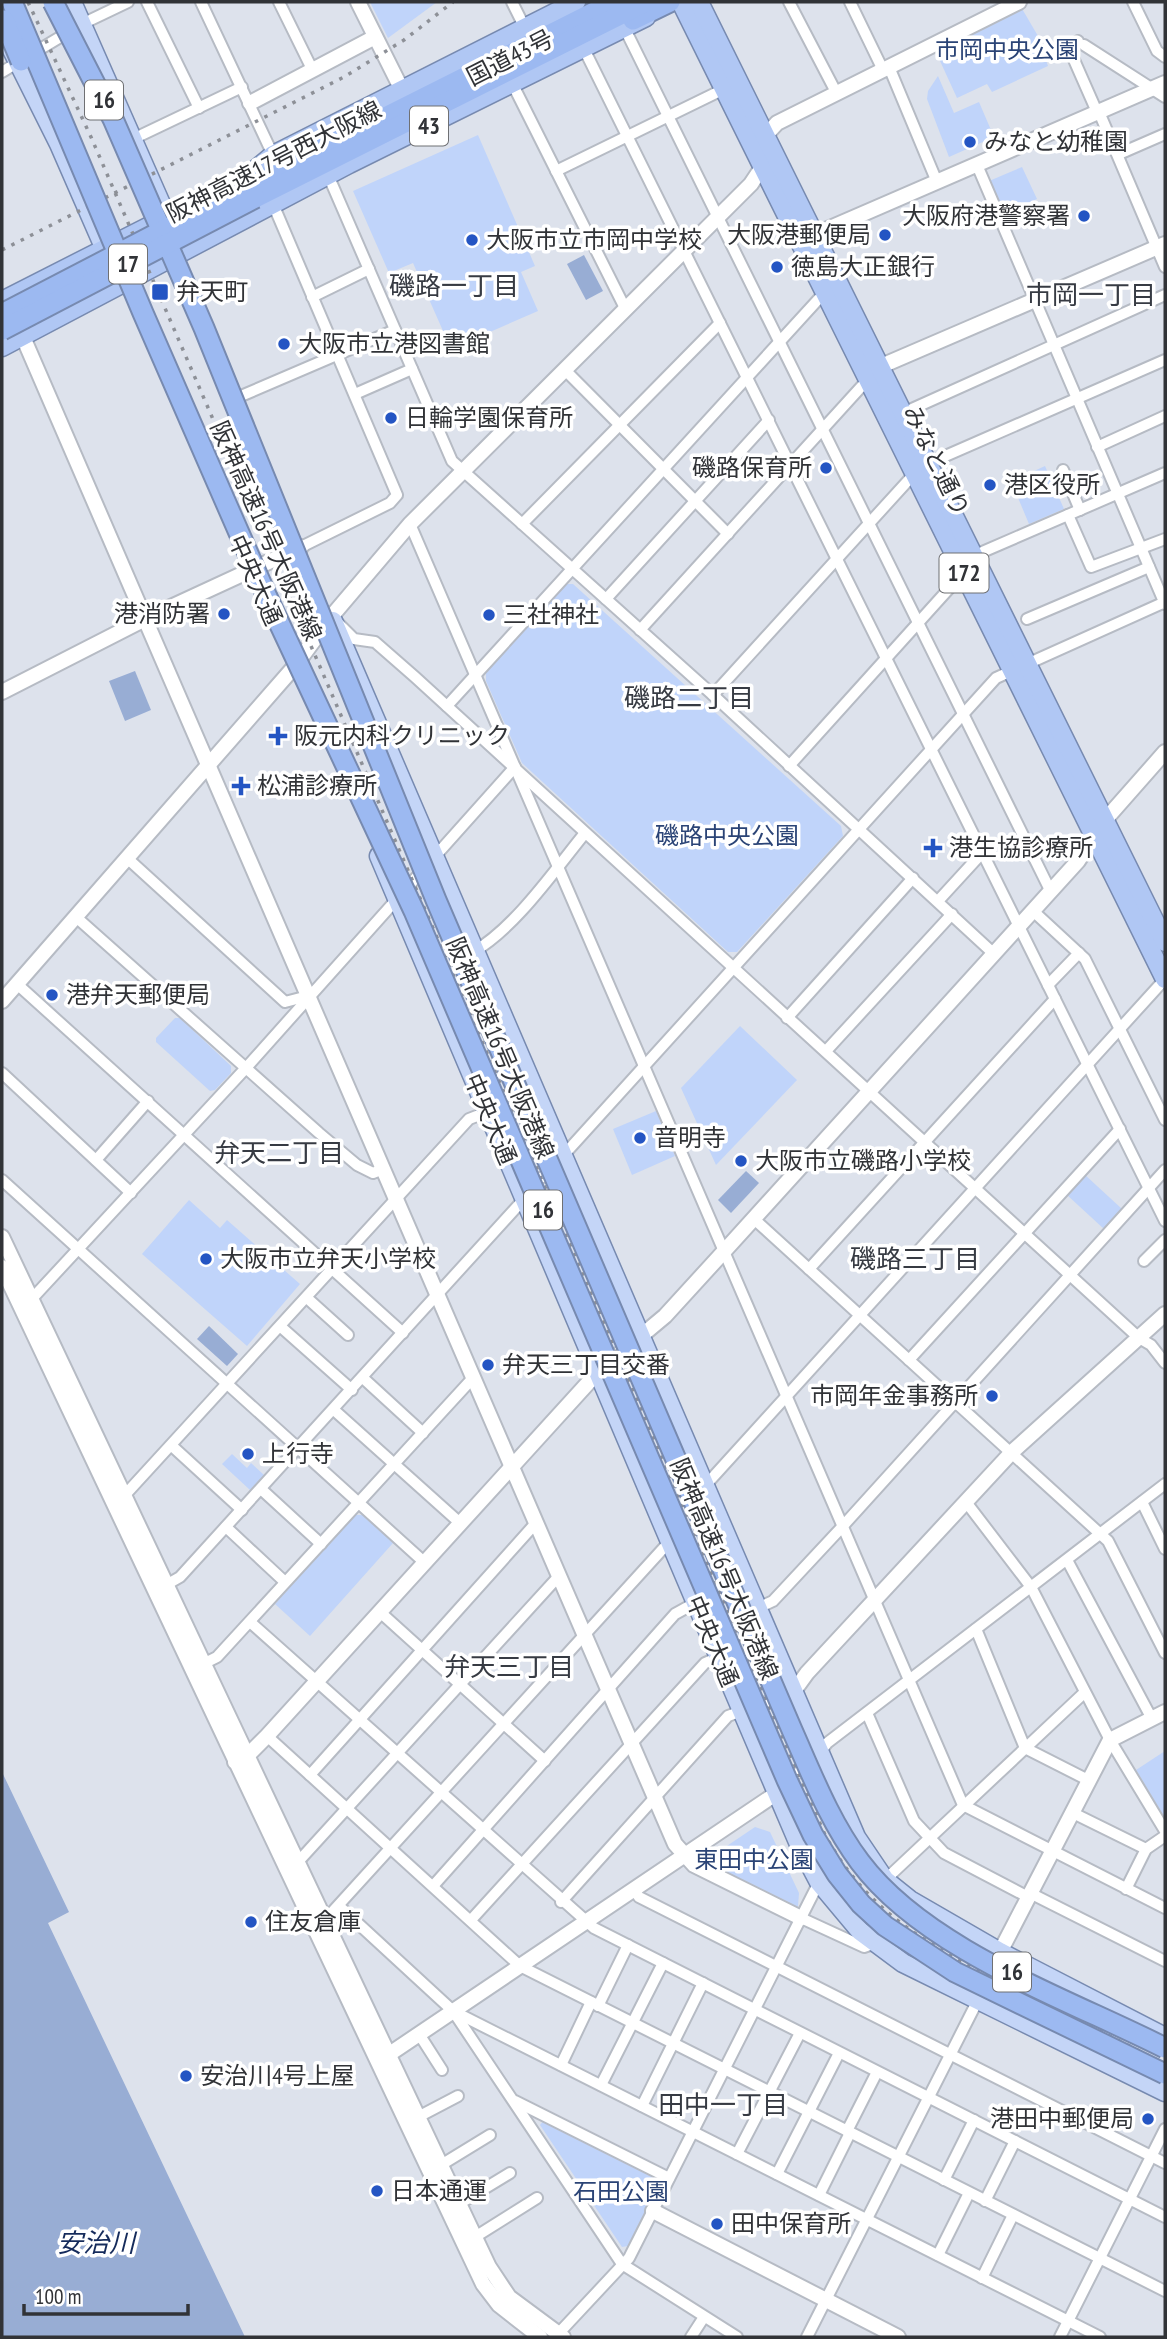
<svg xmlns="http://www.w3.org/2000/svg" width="1167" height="2339" viewBox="0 0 1167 2339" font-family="'PT Sans Narrow','Noto Sans JP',sans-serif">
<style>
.green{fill:#c0d4fa}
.water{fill:#98add4}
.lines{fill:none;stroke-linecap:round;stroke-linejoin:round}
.minor-casing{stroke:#b6bbc4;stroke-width:14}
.tertiary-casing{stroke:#b6bbc4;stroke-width:18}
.primary-casing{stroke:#778ab0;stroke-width:21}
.trunk-casing{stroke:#778ab0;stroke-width:21}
.motorway-casing{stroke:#778ab0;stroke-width:23}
.minor{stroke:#fff;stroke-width:10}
.tertiary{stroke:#fff;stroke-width:14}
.primary{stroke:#c4d5f7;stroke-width:18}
.trunk{stroke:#b0c7f4;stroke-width:18}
.motorway{stroke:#9cb9f1;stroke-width:19}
.rail{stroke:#8d9097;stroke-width:3.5;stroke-dasharray:3.5 7;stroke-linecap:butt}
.motorway-bridge-casing{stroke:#778ab0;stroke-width:23;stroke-linecap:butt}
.motorway-bridge{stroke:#9cb9f1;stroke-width:19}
.poi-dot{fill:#2455c3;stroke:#fff;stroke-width:2.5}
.labels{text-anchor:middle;stroke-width:7;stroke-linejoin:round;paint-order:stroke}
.shield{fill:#fff;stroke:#6f7073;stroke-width:2}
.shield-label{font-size:23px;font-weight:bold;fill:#313337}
.park-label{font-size:24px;fill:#2b4476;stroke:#fff}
.street-label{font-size:24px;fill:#313337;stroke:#fff}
.poi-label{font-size:24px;fill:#313337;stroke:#fff;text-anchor:start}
.neighbourhood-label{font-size:26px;fill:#373b43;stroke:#fff}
.water-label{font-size:26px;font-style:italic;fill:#152b5b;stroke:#fff}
</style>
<rect width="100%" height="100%" fill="#dde2ec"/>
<g class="green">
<polygon points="370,2 437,2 388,38"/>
<polygon points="1021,7 1038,36 1048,66 992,92 987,84 957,98 935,50"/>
<polygon points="938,76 954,113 979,102 994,137 949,157 927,99 928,91"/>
<polygon points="478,135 535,266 521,272 538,311 451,349 413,263 389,273 353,191"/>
<polygon points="1022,167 1037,199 1003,214 989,181"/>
<polygon points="1045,466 1064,509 1029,524 1016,493 1020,491 1021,477"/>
<polygon points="567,584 573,584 841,826 843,836 737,952 728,952 522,763 486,681 486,673"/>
<polygon points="175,1018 180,1018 231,1066 231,1073 215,1090 210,1091 156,1042 156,1038"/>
<polygon points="740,1026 797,1080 716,1165 681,1088"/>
<polygon points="656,1111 675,1156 632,1175 613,1129"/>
<polygon points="1084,1174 1122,1209 1104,1229 1066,1194"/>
<polygon points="189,1200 220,1228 227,1220 300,1284 247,1346 142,1254"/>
<polygon points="232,1454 247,1468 251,1463 264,1475 250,1490 222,1464"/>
<polygon points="355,1515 363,1515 393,1543 310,1636 275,1604"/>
<polygon points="1165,1751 1165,1818 1136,1770"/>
<polygon points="755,1827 770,1832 799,1893 798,1906 791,1908 710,1866 709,1858"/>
<polygon points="544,2120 657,2177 659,2183 628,2246 622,2247 540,2125"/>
</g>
<g class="water">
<polygon points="584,255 603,291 586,300 567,264"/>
<polygon points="135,671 151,710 125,721 109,681"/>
<polygon points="746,1171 759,1183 731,1213 718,1200"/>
<polygon points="209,1326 238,1354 227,1366 197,1339"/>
<polygon points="2,1772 69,1912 48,1923 245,2337 2,2337"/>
</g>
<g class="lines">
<g class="minor-casing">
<g id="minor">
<polyline points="147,2 199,108"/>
<polyline points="201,2 273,155"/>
<polyline points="279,2 313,71"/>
<polyline points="512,2 525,28"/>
<polyline points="789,2 837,94"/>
<polyline points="850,2 883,70"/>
<polyline points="1133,2 1157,51 1165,57"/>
<polyline points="624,27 1050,890"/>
<polyline points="1078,41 1071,53 1097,112"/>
<polyline points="1084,45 1165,97"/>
<polyline points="583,47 1165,1221"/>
<polyline points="889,67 937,182"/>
<polyline points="2,72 82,24 128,2"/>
<polyline points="513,85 626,310"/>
<polyline points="1099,112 1165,267"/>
<polyline points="133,139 242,87"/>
<polyline points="1119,154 1165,134"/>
<polyline points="977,165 1165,604"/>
<polyline points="556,171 724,89"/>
<polyline points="328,175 452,461 713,695 993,953"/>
<polyline points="273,204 397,495 390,503 301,547"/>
<polyline points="312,297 369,269"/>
<polyline points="565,370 728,534"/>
<polyline points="355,394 412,369"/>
<polyline points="241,396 395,330"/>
<polyline points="903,413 1165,295"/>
<polyline points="1097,447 1165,416"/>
<polyline points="1063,470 1080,510"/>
<polyline points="1068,515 1091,567 1165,539"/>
<polyline points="410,524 963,1805 1165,1908"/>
<polyline points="522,524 720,323"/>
<polyline points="973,556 1165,473"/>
<polyline points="606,599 769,420"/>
<polyline points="1027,619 1149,567"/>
<polyline points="338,623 354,639 375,642 415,677 1139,1338 1151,1345 1165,1363"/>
<polyline points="640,630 871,376"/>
<polyline points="713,695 915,473 927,464 1165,360"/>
<polyline points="447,706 825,292"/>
<polyline points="789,766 964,572"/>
<polyline points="127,858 285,1002 308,996"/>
<polyline points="938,901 982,853"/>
<polyline points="1032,910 1085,959 1165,1120"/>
<polyline points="76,917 319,1133 357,1165 373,1173 383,1169"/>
<path d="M473 952C515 928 554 871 585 833"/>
<polyline points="17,984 403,1333"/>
<polyline points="1048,985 1079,953"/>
<polyline points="787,1018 913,878"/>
<polyline points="826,1051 952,914"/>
<polyline points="2,1073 131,1193"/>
<polyline points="96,1160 148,1101"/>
<polyline points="2,1180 424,1562"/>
<polyline points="754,1219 1108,1541 1165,1653"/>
<polyline points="1144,1261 1165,1240"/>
<polyline points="809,1269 1055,999"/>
<polyline points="307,1298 348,1335"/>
<polyline points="28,1303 245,1069 515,767"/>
<polyline points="281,1327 352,1390"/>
<polyline points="909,1360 1120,1129"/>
<polyline points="363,1378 423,1433"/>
<polyline points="334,1410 460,1523"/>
<polyline points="172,1446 242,1510"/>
<polyline points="704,1487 1165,979"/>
<polyline points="261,1489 321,1544"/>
<polyline points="124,1496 469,1119 487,1112"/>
<polyline points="966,1502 1031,1587 1110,1740 1165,1831"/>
<polyline points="1142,1502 1165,1549"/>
<polyline points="226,1527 285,1582"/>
<polyline points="1067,1560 1152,1719"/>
<polyline points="166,1585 180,1577 524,1199 530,1183 555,1171 561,1158 996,678 1165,602"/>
<polyline points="758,1608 773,1601 842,1527 1165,1170"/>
<polyline points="380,1612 545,1761"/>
<polyline points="250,1622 594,1928 1165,2217"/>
<polyline points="976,1629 1025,1748 1090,1781"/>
<polyline points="203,1664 217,1657 472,1379"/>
<polyline points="867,1713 914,1821 944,1853 1028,1897"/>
<polyline points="267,1736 520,1966 1165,2291"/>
<polyline points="310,1775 535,1524"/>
<polyline points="785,1780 810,1766 827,1743 1165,1484"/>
<polyline points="1073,1813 1146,1849"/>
<polyline points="297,1863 558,1577"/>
<polyline points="885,1880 1084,1693"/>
<polyline points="433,1886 675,1614 695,1603"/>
<polyline points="1126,1889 1146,1849 1165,1836"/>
<polyline points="634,1890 639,1897 1165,2163"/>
<polyline points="1030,1893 1165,1961"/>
<polyline points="561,1902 728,1716 780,1697"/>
<polyline points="339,1906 453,2011 622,2264 737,2337"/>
<polyline points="801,1918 864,1947 876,1943"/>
<polyline points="471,1920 705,1663 719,1657"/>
<polyline points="324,1921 670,1541 671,1536"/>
<polyline points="598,2006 628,1945"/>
<polyline points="453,2011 1100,2337"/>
<polyline points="419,2034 442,2070"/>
<polyline points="561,2065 591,2002"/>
<polyline points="601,2085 663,1963"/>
<polyline points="515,2101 669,2178"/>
<polyline points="642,2106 703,1983"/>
<polyline points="418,2117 458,2096"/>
<polyline points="847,2131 877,2072"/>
<polyline points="737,2154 800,2033"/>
<polyline points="441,2165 490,2135"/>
<polyline points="777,2174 839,2053"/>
<polyline points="944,2180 974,2120"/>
<polyline points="819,2195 850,2133"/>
<polyline points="985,2201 1015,2141"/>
<polyline points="459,2204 510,2173"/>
<polyline points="475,2237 537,2198"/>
<polyline points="938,2255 969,2193"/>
<polyline points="982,2278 1013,2215"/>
<polyline points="558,2334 629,2258 819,1882"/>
<polyline points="691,2337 704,2317"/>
<polyline points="807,2337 980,1996"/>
<polyline points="1060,2337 1165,2129"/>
</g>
</g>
<g class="tertiary-casing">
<g id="tertiary">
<polyline points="358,2 403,92"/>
<polyline points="250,103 375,37"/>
<polyline points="814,235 1165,83"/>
<polyline points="23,337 675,1844 694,1865 801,1918"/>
<polyline points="879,367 1165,244"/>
<polyline points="2,692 145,619 301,547"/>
<polyline points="2,1001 295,666 331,617 410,524 751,184 763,166 765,136 777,123 1019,2"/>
<polyline points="2,1237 489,2267 509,2297 563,2337"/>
<polyline points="2,1267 483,2284 499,2305 540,2337"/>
<polyline points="794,1691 807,1673 1012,1452 1165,1314"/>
<polyline points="235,1762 247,1756 267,1736 598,1372 665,1316 718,1258 1078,861 1105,820 1165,752"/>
<polyline points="1000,1952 1110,1740 1165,1712"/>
<polyline points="388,2055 777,1793"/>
<polyline points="653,2211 898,2337"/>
</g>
</g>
<g class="primary-casing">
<g id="primary">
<polyline points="72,2 172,229"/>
<polyline points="12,50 59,144 111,263"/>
<polyline points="333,621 856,1837 885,1880 910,1900 1000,1952 1165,2037"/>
<polyline points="379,856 719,1657 798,1842 819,1882 860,1931 903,1963 1165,2092"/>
</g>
</g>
<g class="trunk-casing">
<g id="trunk">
<polyline points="681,2 1165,979"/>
<polyline points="699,2 1165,942"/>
<polyline points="2,301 248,176 273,155 576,2"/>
<polyline points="2,347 349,164 646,17"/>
</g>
</g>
<g class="motorway-casing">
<g id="motorway">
<polyline points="633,20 670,2"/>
<polyline points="250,185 614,2"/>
<polyline points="255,198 646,2"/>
</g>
</g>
<use href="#minor" class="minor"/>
<use href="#tertiary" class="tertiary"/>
<use href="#primary" class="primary"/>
<use href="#trunk" class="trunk"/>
<use href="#motorway" class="motorway"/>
<g class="rail">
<path d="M28 2 91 137 825 1835C872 1920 939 1950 1022 1992 1070 2016 1117 2040 1165 2064"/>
<polyline points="2,250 344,77 404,40 453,2"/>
</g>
<g class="motorway-bridge-casing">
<g id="motorway-bridge">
<polyline points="12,2 143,313 267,597 414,911 787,1780 813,1835 837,1874 861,1904 885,1926 955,1972 1165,2074"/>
<path d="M53 2 113 119 204 328 436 900 792 1730C812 1775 830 1822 860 1862 926 1950 1068 1999 1165 2048"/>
<polyline points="4,20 21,61"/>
<polyline points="2,314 250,185"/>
<polyline points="2,330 255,198"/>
</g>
</g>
<use href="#motorway-bridge" class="motorway-bridge"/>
</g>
<g class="poi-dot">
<circle cx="970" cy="142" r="7"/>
<circle cx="1084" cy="216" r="7"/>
<circle cx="885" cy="235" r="7"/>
<circle cx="472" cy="240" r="7"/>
<circle cx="777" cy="267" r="7"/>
<rect x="151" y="283" width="18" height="18" rx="3.5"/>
<circle cx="284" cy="344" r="7"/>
<circle cx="391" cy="418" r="7"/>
<circle cx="826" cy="468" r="7"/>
<circle cx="990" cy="485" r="7"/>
<circle cx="224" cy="614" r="7"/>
<circle cx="489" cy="615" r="7"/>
<path d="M274.5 725.5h7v7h7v7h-7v7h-7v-7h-7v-7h7z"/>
<path d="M237.5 775.5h7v7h7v7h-7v7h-7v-7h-7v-7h7z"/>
<path d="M929.5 837.5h7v7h7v7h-7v7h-7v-7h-7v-7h7z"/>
<circle cx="52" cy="995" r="7"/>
<circle cx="640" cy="1138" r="7"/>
<circle cx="741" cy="1161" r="7"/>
<circle cx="206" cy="1259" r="7"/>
<circle cx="488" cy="1365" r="7"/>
<circle cx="992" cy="1396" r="7"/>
<circle cx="248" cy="1454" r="7"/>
<circle cx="251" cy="1922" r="7"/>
<circle cx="186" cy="2076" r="7"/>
<circle cx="1148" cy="2119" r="7"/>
<circle cx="377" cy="2191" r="7"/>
<circle cx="717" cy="2224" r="7"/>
</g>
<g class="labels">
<g class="shield">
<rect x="85" y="80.5" width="38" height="39" rx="5"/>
<rect x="410" y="106.5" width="38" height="39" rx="5"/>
<rect x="109" y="244.5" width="38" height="39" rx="5"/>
<rect x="939.5" y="553.5" width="49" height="39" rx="5"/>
<rect x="524" y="1190.5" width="38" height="39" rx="5"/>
<rect x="993" y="1952.5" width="38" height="39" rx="5"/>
</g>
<g class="shield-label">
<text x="104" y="108">16</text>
<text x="429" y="134">43</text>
<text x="128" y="272">17</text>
<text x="964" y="581">172</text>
<text x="543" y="1218">16</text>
<text x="1012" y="1980">16</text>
</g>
<g class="park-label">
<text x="1007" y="58">市岡中央公園</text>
<text x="727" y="844">磯路中央公園</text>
<text x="754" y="1868">東田中公園</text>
<text x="621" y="2200">石田公園</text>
</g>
<g class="street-label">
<text transform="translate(510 58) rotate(-27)" y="8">国道43号</text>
<text transform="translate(274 162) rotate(-27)" y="8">阪神高速17号西大阪線</text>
<text transform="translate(936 461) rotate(64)" y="8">みなと通り</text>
<text transform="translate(266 531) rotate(66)" y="8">阪神高速16号大阪港線</text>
<text transform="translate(255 580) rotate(66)" y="8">中央大通</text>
<text transform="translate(500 1048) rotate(67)" y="8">阪神高速16号大阪港線</text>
<text transform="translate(490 1119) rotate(67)" y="8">中央大通</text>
<text transform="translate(724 1569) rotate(67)" y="8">阪神高速16号大阪港線</text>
<text transform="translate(712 1641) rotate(67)" y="8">中央大通</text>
</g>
<g class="poi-label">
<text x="984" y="150">みなと幼稚園</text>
<text x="1070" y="224" text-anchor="end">大阪府港警察署</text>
<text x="871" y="243" text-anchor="end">大阪港郵便局</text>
<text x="486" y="248">大阪市立市岡中学校</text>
<text x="791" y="275">徳島大正銀行</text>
<text x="176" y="300">弁天町</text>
<text x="298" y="352">大阪市立港図書館</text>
<text x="405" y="426">日輪学園保育所</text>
<text x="812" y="476" text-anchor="end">磯路保育所</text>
<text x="1004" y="493">港区役所</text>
<text x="210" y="622" text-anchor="end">港消防署</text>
<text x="503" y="623">三社神社</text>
<text x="294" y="744">阪元内科クリニック</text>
<text x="257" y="794">松浦診療所</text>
<text x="949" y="856">港生協診療所</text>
<text x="66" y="1003">港弁天郵便局</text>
<text x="654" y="1146">音明寺</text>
<text x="755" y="1169">大阪市立磯路小学校</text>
<text x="220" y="1267">大阪市立弁天小学校</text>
<text x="502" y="1373">弁天三丁目交番</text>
<text x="978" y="1404" text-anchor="end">市岡年金事務所</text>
<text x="262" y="1462">上行寺</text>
<text x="265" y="1930">住友倉庫</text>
<text x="200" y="2084">安治川4号上屋</text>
<text x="1134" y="2127" text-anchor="end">港田中郵便局</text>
<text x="391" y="2199">日本通運</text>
<text x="731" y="2232">田中保育所</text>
</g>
<g class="neighbourhood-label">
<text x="454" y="295">磯路一丁目</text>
<text x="1091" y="304">市岡一丁目</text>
<text x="689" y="707">磯路二丁目</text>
<text x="279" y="1162">弁天二丁目</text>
<text x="915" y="1268">磯路三丁目</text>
<text x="509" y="1676">弁天三丁目</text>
<text x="723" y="2114">田中一丁目</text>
</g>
<g class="water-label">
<text x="96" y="2252">安治川</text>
</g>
</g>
<rect width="1167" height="2339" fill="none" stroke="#313337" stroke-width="7"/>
<path d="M24 2304v10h164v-10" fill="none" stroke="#313337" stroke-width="3.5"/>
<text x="35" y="2304" font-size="21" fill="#313337" stroke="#ffffff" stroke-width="5" paint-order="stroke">100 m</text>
</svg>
